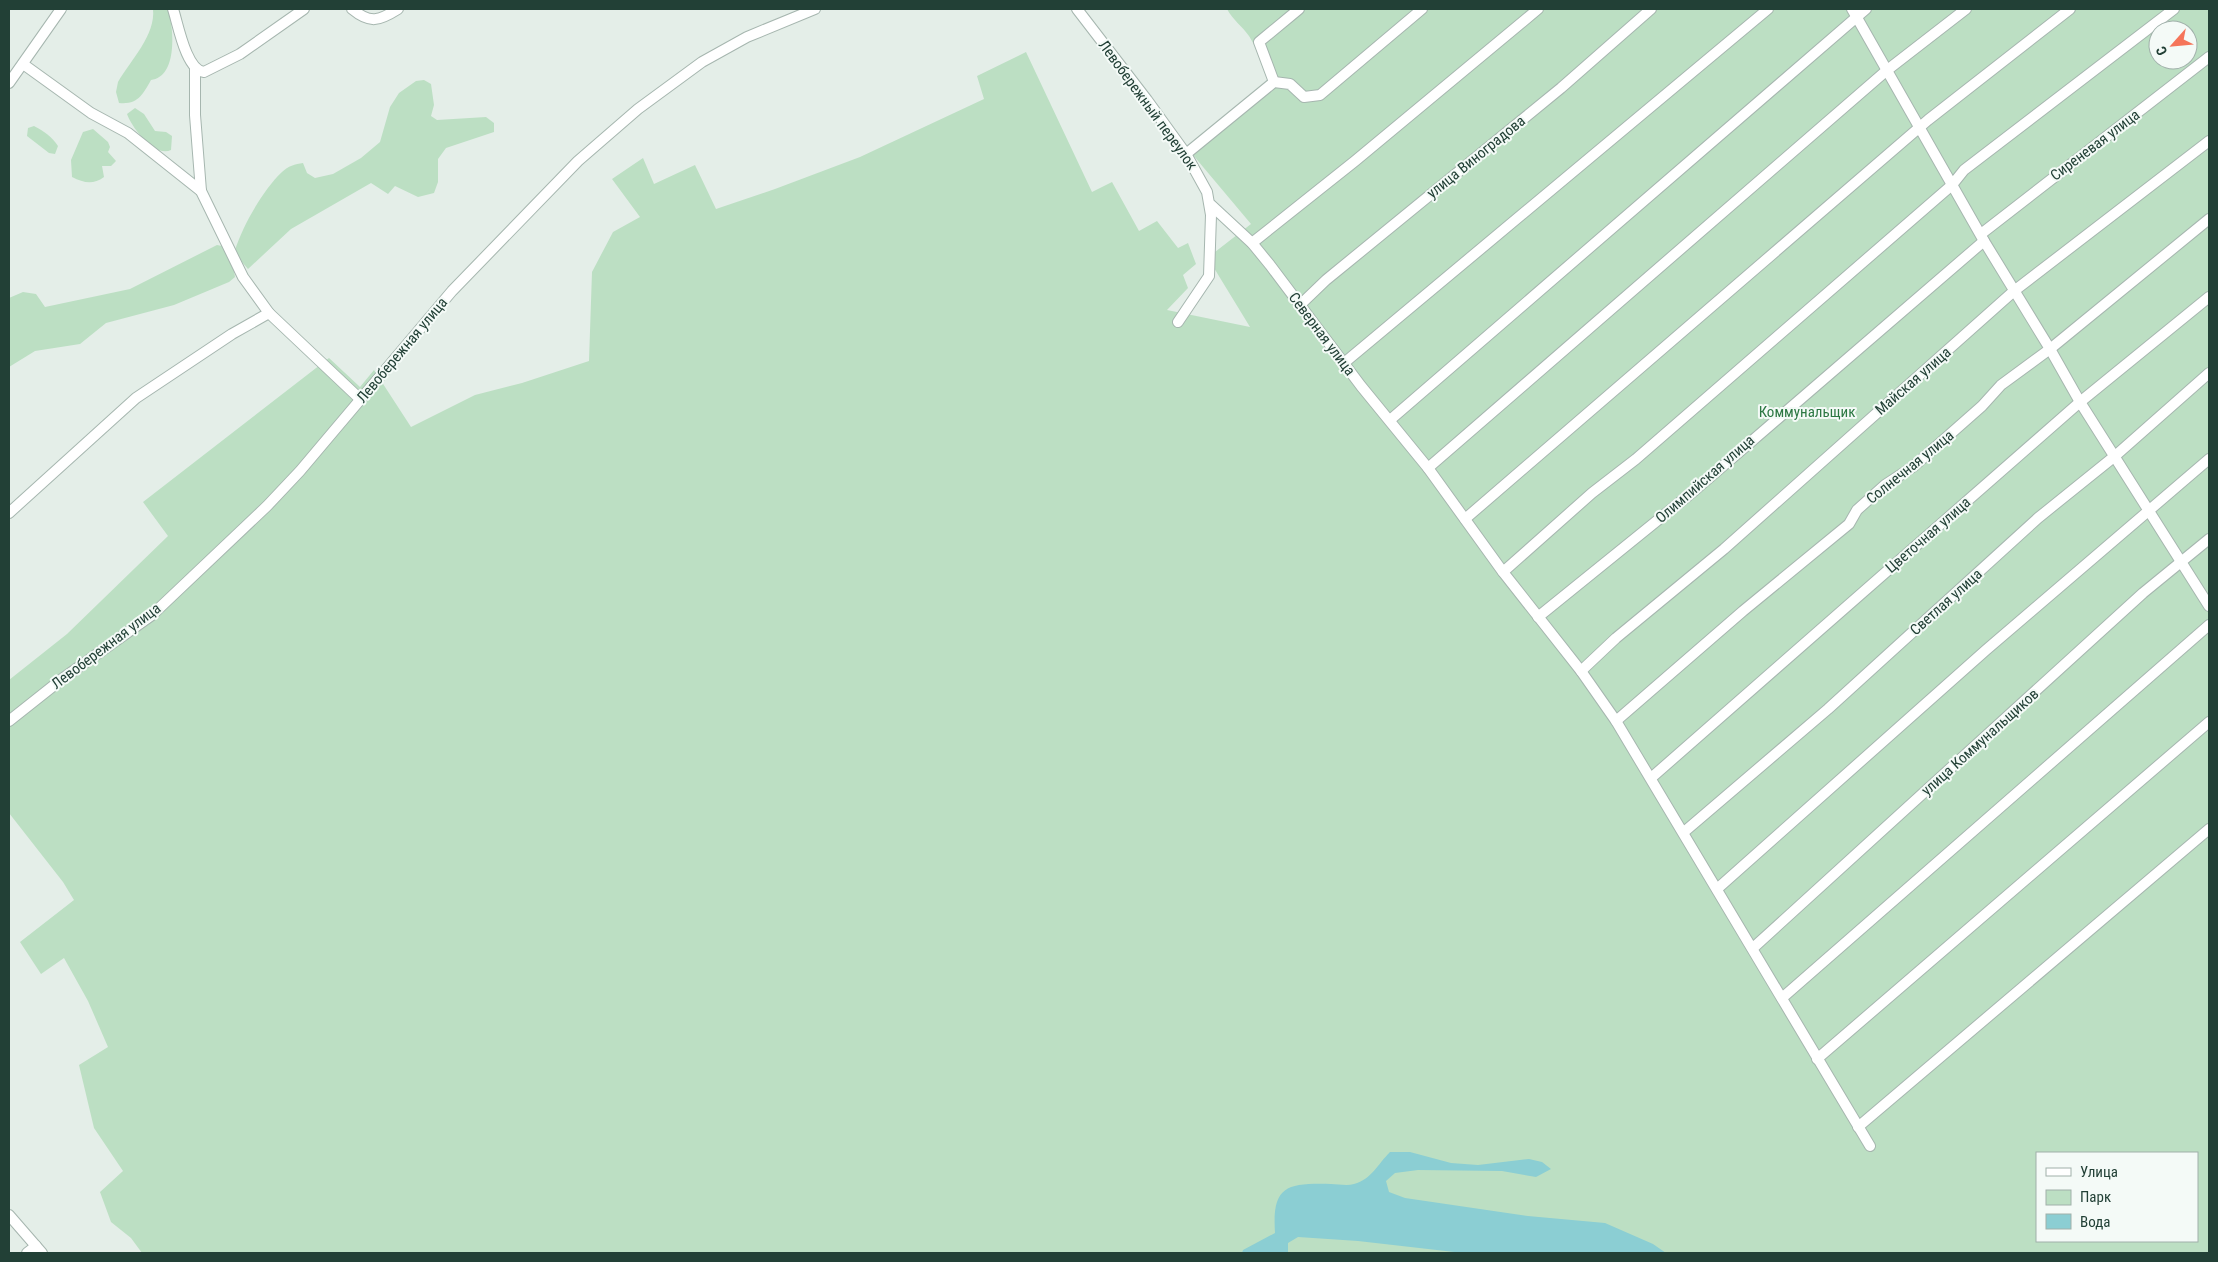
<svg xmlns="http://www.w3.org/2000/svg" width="2218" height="1262" viewBox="0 0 2218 1262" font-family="'Roboto Condensed',sans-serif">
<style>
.green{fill:#bcdfc3;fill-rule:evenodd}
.water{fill:#8bced3}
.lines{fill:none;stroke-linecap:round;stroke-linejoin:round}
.minor-casing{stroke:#a6b6af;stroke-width:12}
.minor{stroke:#fff;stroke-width:10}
.labels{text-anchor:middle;stroke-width:4;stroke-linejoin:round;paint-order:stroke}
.street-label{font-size:15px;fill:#224036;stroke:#f4faf7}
.park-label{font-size:15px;fill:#2c7843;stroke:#f4faf7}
</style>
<rect width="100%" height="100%" fill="#e4eee8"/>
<g class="green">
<path d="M153 9H168C174 28 178 77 151 80 143 94 138 105 119 103L116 92 118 82C130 61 156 35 153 9Z"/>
<path d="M1227 9H2209V1253H142L131 1238 111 1222 100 1192 123 1171 94 1128 79 1065 108 1047 88 1001 64 958 41 974 20 942 74 900 63 882 9 813V680L67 634 168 536 143 502 329 358 360 387 374 370 411 427 475 395 522 383 589 361 592 272 613 232 640 217 612 179 643 158 654 184 695 165 716 209 775 189 860 157 984 99 977 76 1026 52 1092 192 1112 182 1139 231 1157 221 1178 248 1188 243 1196 264 1183 275 1188 288 1167 310 1250 327 1214 268 1215 252 1251 224 1193 155 1273 90C1266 72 1260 53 1249 36 1242 26 1233 20 1227 9ZM2158 30H2188V60H2158ZM2037 1153H2197V1241H2037Z"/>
<path d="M424 80 431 84 434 105 431 116 437 120 486 117 494 123V132L446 148 438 159V182L434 193 418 197 395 186 388 194 371 183 291 229 248 269 242 262 235 250C243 225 263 190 282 172 288 166 295 164 303 163L307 173 315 178 333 174 361 158 380 142 390 107 399 93 416 81Z"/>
<path d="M135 108 144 114 155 131 166 132 172 136 171 150C155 158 132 128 127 114Z"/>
<path d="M34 126C44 131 52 137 58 146L55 154 49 153 27 136 28 128Z"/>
<path d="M93 129 108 142 110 147 108 152 116 161 111 166H102L104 177C93 185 84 183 72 177L71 160 83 132Z"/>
<polygon points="217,245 222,246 234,271 235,277 229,282 174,305 106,323 80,344 35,351 9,367 9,298 23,292 36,294 45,307 130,289"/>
</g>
<path class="water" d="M1390 1152H1410L1451 1163 1478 1165 1529 1159 1542 1162 1551 1169 1536 1177 1502 1171 1418 1170 1395 1173 1386 1181 1389 1192 1405 1198 1528 1216 1605 1223 1653 1244 1666 1253H1463L1358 1241 1298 1237 1288 1243V1253H1242L1243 1250 1275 1233C1272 1186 1286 1183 1331 1184 1338 1184 1347 1186 1354 1184 1372 1179 1377 1165 1390 1152Z"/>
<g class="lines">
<g class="minor-casing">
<g id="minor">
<path d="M173 9C178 24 186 70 204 72L240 54 304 9"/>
<path d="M352 9C370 24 379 21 398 9"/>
<polyline points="1077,9 1147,100 1186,154 1207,192 1211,215 1209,276 1178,322"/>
<polyline points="1852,9 1984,241 2050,349 2080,402 2209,606"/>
<polyline points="23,64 91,113 128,133 201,191 243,277 269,313 360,399"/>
<polyline points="195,68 195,115 201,191"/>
<polyline points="1274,82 1259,42 1299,9"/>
<polyline points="9,83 61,9"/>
<polyline points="1186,154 1274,82 1290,84 1304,97 1320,95 1422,9"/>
<polyline points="1211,205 1252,243 1270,265 1361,386 1428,468 1503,572 1581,671 1616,721 1870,1146"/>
<polyline points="1981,234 2209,57"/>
<polyline points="1252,243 1355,161 1538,9"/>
<polyline points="1300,305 1326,280 1561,88 1651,9"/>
<polyline points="1344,363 1768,9"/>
<polyline points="1390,420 1866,9"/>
<polyline points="1428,468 1886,71 1966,9"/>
<polyline points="9,513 136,398 232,334 269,313"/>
<polyline points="1465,519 1928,120 2070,9"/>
<polyline points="1503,572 1592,493 1636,459 1952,185 1964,170 2174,9"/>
<polyline points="1538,617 1695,490 1984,241"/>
<polyline points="1581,671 1616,638 1724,549 2014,291 2209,141"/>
<polyline points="9,721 62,679 152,615 267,506 300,471 452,291 578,161 638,109 702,62 747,37 815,9"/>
<polyline points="1616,721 1743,611 1849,524 1857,510 1885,485 1914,466 1982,406 2001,385 2050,349 2209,219"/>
<polyline points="1651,778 2080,402 2209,297"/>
<polyline points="1684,832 1828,709 2038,518 2115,456 2209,373"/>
<polyline points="1717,889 1986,650 2209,459"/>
<polyline points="1753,948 2143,593 2209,539"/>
<polyline points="1782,998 2209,625"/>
<polyline points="1817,1059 2209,722"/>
<polyline points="1858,1127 2209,829"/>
<polyline points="9,1215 42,1253"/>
<polyline points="27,1253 36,1246"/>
</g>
</g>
<use href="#minor" class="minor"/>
</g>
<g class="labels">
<g class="street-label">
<text transform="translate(1148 105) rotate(54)" y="5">Левобережный переулок</text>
<text transform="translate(2095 145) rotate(-37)" y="5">Сиреневая улица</text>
<text transform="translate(1476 157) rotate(-39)" y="5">улица Виноградова</text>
<text transform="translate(1322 334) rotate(53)" y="5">Северная улица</text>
<text transform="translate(402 350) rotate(-50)" y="5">Левобережная улица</text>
<text transform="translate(1913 381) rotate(-41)" y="5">Майская улица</text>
<text transform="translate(1910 467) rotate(-39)" y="5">Солнечная улица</text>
<text transform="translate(1705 479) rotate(-41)" y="5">Олимпийская улица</text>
<text transform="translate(1928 535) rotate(-41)" y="5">Цветочная улица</text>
<text transform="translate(1946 602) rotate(-42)" y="5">Светлая улица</text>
<text transform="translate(106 646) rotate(-37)" y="5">Левобережная улица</text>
<text transform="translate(1980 742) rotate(-42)" y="5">улица Коммунальщиков</text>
</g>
<g class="park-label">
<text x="1807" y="417">Коммунальщик</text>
</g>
</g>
<rect width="2218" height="1262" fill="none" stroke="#224036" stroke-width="20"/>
<rect x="2036" y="1152" width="162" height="90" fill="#f4faf7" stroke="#a0b0aa"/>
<rect x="2046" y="1168" width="25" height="8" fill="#ffffff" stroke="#a0b0aa"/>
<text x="2080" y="1177" font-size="15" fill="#224036">Улица</text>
<rect x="2046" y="1190" width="25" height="15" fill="#bcdfc3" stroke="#a0b0aa"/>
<text x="2080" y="1202" font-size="15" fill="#224036">Парк</text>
<rect x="2046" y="1214" width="25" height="15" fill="#8bced3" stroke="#a0b0aa"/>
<text x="2080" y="1227" font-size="15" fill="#224036">Вода</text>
<g transform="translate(2173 45) rotate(243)"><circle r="24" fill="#f4faf7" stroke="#a0b0aa"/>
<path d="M0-4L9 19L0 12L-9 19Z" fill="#f5755a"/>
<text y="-8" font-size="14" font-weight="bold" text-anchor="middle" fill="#224036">С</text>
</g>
</svg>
